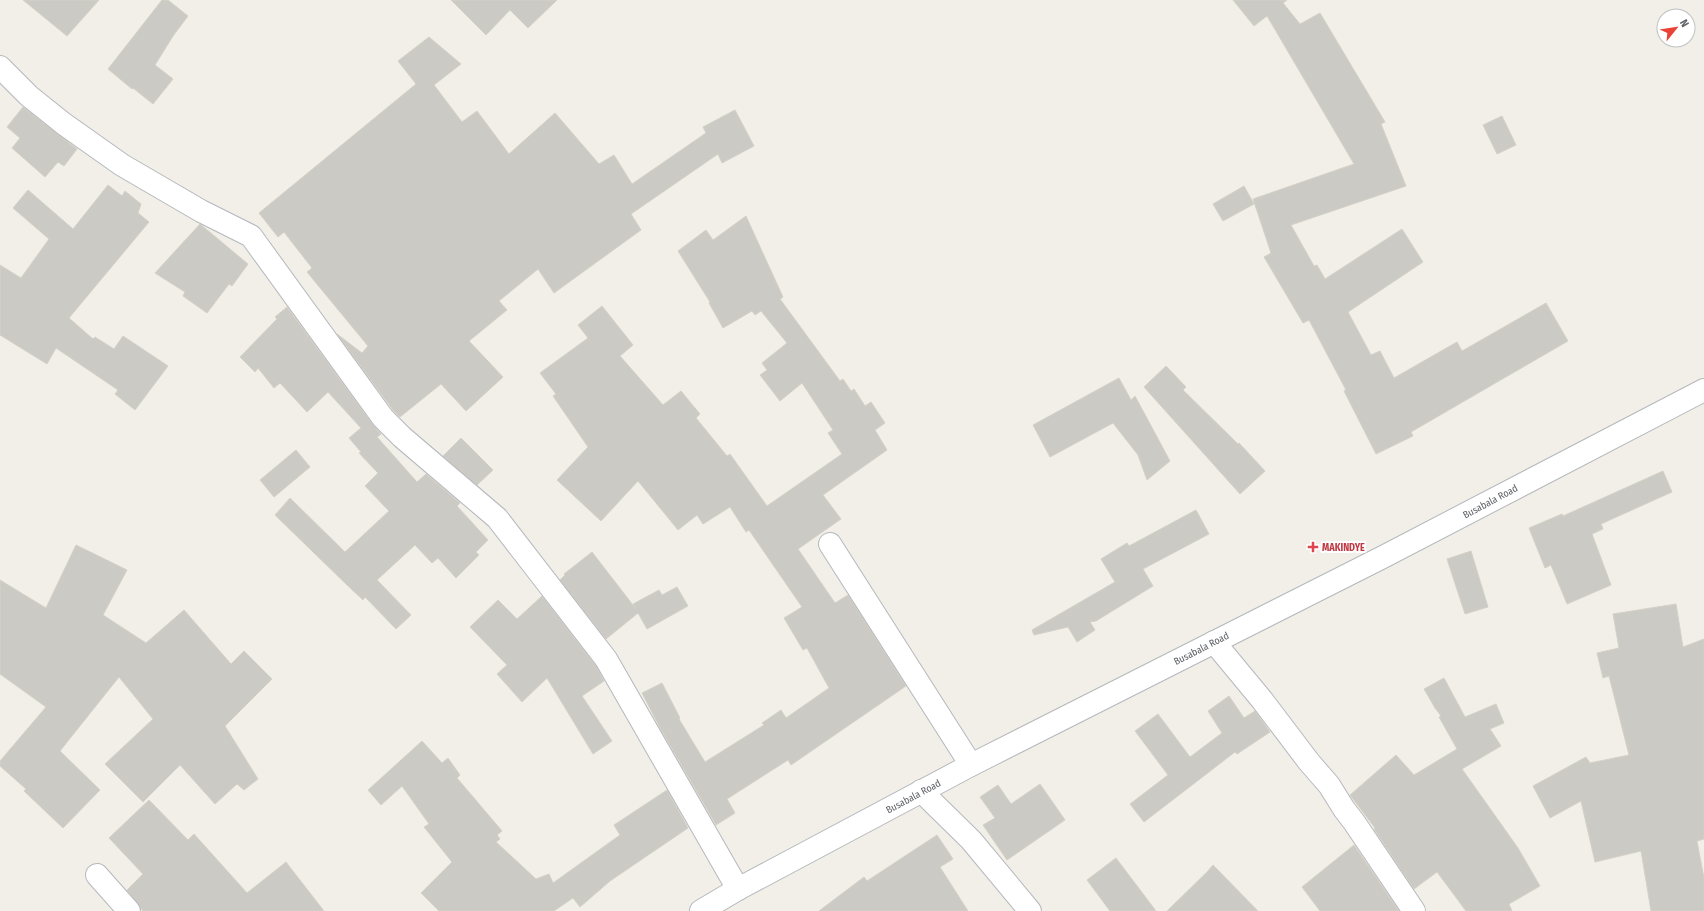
<svg xmlns="http://www.w3.org/2000/svg" width="1704" height="911" viewBox="0 0 1704 911" font-family="'Fira Sans Condensed',sans-serif">
<style>
.building{fill:#cccac5;stroke:#d6d1c6}
.lines{fill:none;stroke-linecap:round;stroke-linejoin:round}
.minor-casing{stroke:#b5b8bc;stroke-width:24}
.tertiary-casing{stroke:#b5b8bc;stroke-width:24}
.minor{stroke:#fff;stroke-width:22}
.tertiary{stroke:#fff;stroke-width:22}
.health-dot{fill:#e0444e;stroke:#fff;stroke-width:1.5}
.labels{text-anchor:middle;stroke-width:4;stroke-linejoin:round;paint-order:stroke}
.street-label{font-size:10px;fill:#5f6368;stroke:#fff}
.health-label{font-size:10px;font-weight:bold;fill:#be3a42;stroke:#fff;text-anchor:start}
</style>
<rect width="100%" height="100%" fill="#f1efe8"/>
<g class="building">
<polygon points="23,0 99,0 67,36"/>
<polygon points="162,0 168,0 188,16 173,36 155,65 173,79 153,104 133,88 132,89 108,69"/>
<polygon points="451,0 557,0 528,28 510,10 486,35"/>
<polygon points="1233,0 1287,0 1283,3 1300,24 1320,13 1385,122 1381,124 1406,186 1291,225 1314,266 1317,265 1325,279 1402,229 1423,262 1348,312 1371,355 1380,351 1394,378 1457,342 1462,351 1546,303 1568,341 1411,432 1413,436 1376,454 1344,391 1346,390 1309,320 1303,323 1264,257 1271,253 1253,199 1354,164 1267,16 1254,26"/>
<polygon points="429,37 461,64 434,85 462,122 477,111 509,154 555,113 599,164 614,155 632,184 706,133 703,127 735,110 754,146 722,163 718,154 631,214 641,230 554,293 538,269 499,301 507,310 469,341 503,377 466,411 441,384 400,417 393,410 337,334 362,353 368,346 307,272 312,268 284,232 278,237 259,213 416,84 398,61"/>
<polygon points="23,107 77,149 64,166 58,162 45,177 12,148 20,138 7,127"/>
<polygon points="1502,116 1516,145 1497,154 1483,125"/>
<polygon points="108,185 122,196 125,191 141,204 138,213 149,222 69,318 93,339 95,337 114,349 123,336 168,366 135,410 115,394 118,390 56,348 47,364 0,335 0,265 21,278 49,239 13,208 28,190 73,229"/>
<polygon points="1244,186 1254,204 1223,221 1213,204"/>
<polygon points="746,216 783,297 780,299 840,381 843,379 851,391 854,389 865,406 871,402 885,423 875,430 887,450 823,495 841,519 798,549 835,603 848,595 906,686 791,765 788,760 727,799 735,813 716,825 660,728 642,693 662,683 680,718 679,719 705,762 764,725 762,723 781,710 786,718 829,688 807,648 803,650 784,618 802,607 749,530 746,532 730,507 703,524 697,515 678,530 638,481 601,521 557,480 588,447 553,396 556,394 540,373 588,338 578,325 602,306 633,345 620,356 663,405 681,391 700,414 696,418 727,456 730,454 767,506 842,454 828,433 833,430 802,383 780,401 760,375 767,370 762,363 787,343 761,311 755,315 752,311 723,328 709,303 710,302 678,251 706,230 713,240"/>
<polygon points="200,224 248,264 232,286 229,284 207,313 183,296 185,292 155,273"/>
<polygon points="287,307 373,425 381,434 377,437 417,482 426,474 460,503 457,506 488,540 476,552 479,555 456,578 438,558 432,563 415,545 377,580 411,615 396,629 365,597 363,600 347,585 275,515 290,498 345,552 389,511 365,486 378,473 359,453 361,452 349,438 361,428 328,392 307,412 280,383 274,388 258,368 255,372 240,357 277,319 275,317"/>
<polygon points="1166,366 1186,387 1183,390 1238,444 1239,443 1265,471 1240,494 1144,387"/>
<polygon points="1119,378 1131,400 1135,396 1170,461 1147,480 1138,455 1113,423 1050,457 1033,425"/>
<polygon points="461,438 493,470 477,485 443,456"/>
<polygon points="296,450 310,467 274,497 260,480"/>
<polygon points="1663,471 1672,492 1601,524 1603,529 1592,534 1611,585 1567,604 1551,565 1545,568 1529,528 1562,514 1563,516"/>
<polygon points="1196,510 1209,534 1143,569 1153,586 1096,621 1090,622 1095,630 1077,642 1068,627 1034,635 1032,630 1115,582 1101,559 1127,543 1129,546"/>
<polygon points="76,545 127,570 103,615 146,643 184,610 231,664 244,651 272,679 225,726 258,779 244,790 237,784 215,804 180,765 143,802 105,764 153,719 119,677 60,751 100,790 63,828 24,791 26,789 0,766 0,761 46,707 0,674 0,580 46,608"/>
<polygon points="1471,551 1488,607 1465,614 1447,559"/>
<polygon points="592,552 636,609 633,604 659,590 662,595 677,587 688,606 647,629 638,613 606,639 560,580 565,575 564,574"/>
<polygon points="542,596 596,666 604,681 582,696 612,741 593,754 547,678 522,702 497,674 507,665 470,627 498,600 517,619"/>
<polygon points="1676,604 1683,647 1704,639 1704,839 1697,841 1704,878 1704,911 1651,911 1641,851 1595,862 1581,801 1550,818 1533,786 1586,757 1590,763 1629,755 1609,676 1603,678 1597,653 1619,648 1613,614"/>
<polygon points="1444,678 1465,717 1496,704 1504,723 1490,729 1501,746 1462,769 1518,848 1540,886 1509,904 1512,911 1466,911 1437,872 1414,889 1374,829 1375,828 1350,795 1396,755 1414,775 1457,749 1439,717 1441,716 1435,708 1424,689"/>
<polygon points="1229,696 1244,718 1255,711 1270,732 1237,754 1235,752 1144,822 1130,804 1168,775 1135,731 1158,714 1190,757 1222,733 1208,711"/>
<polygon points="422,741 442,763 448,758 460,775 457,778 502,831 497,835 500,839 496,842 536,879 549,874 553,883 620,835 614,825 667,790 688,828 610,881 580,907 573,898 554,911 439,911 421,893 452,862 424,827 429,824 402,786 381,805 368,790"/>
<polygon points="1040,784 1065,820 1007,860 983,825 995,818 980,797 998,785 1011,804"/>
<polygon points="149,800 188,840 194,834 247,893 286,862 324,911 143,911 127,890 143,874 109,838"/>
<polygon points="937,835 953,859 940,867 968,911 819,911 864,877 867,881"/>
<polygon points="1354,845 1399,911 1320,911 1302,887"/>
<polygon points="1116,858 1156,911 1110,911 1087,880"/>
<polygon points="1213,865 1258,911 1167,911 1207,872"/>
</g>
<g class="lines">
<g class="minor-casing">
<g id="minor">
<polyline points="0,67 29,96 64,124 122,165 201,211 251,236 383,418 402,437 497,518 606,659 738,889"/>
<polyline points="830,544 971,765"/>
<polyline points="1214,642 1262,700 1309,762 1329,785 1344,809 1354,822 1414,911"/>
<polyline points="921,791 971,840 1030,911"/>
<polyline points="97,875 129,911"/>
</g>
</g>
<g class="tertiary-casing">
<polyline id="tertiary" points="701,911 738,889 971,765 1383,557 1704,390"/>
</g>
<use href="#minor" class="minor"/>
<use href="#tertiary" class="tertiary"/>
</g>
<path class="health-dot" d="M1311 541h4v4h4v4h-4v4h-4v-4h-4v-4h4z"/>
<g class="labels">
<g class="street-label">
<text transform="translate(1490 501) rotate(-28)" y="4">Busabala Road</text>
<text transform="translate(1201 648) rotate(-27)" y="4">Busabala Road</text>
<text transform="translate(913 796) rotate(-28)" y="4">Busabala Road</text>
</g>
<g class="health-label">
<text x="1322" y="551">MAKINDYE</text>
</g>
</g>
<g transform="translate(1676 28) rotate(60)"><circle r="19" fill="#ffffff" stroke="#bfc1c3"/>
<path d="M0-3L7 15L0 10L-7 15Z" fill="#ea4335"/>
<text y="-6" font-size="11" font-weight="bold" text-anchor="middle" fill="#5f6368">N</text>
</g>
</svg>
